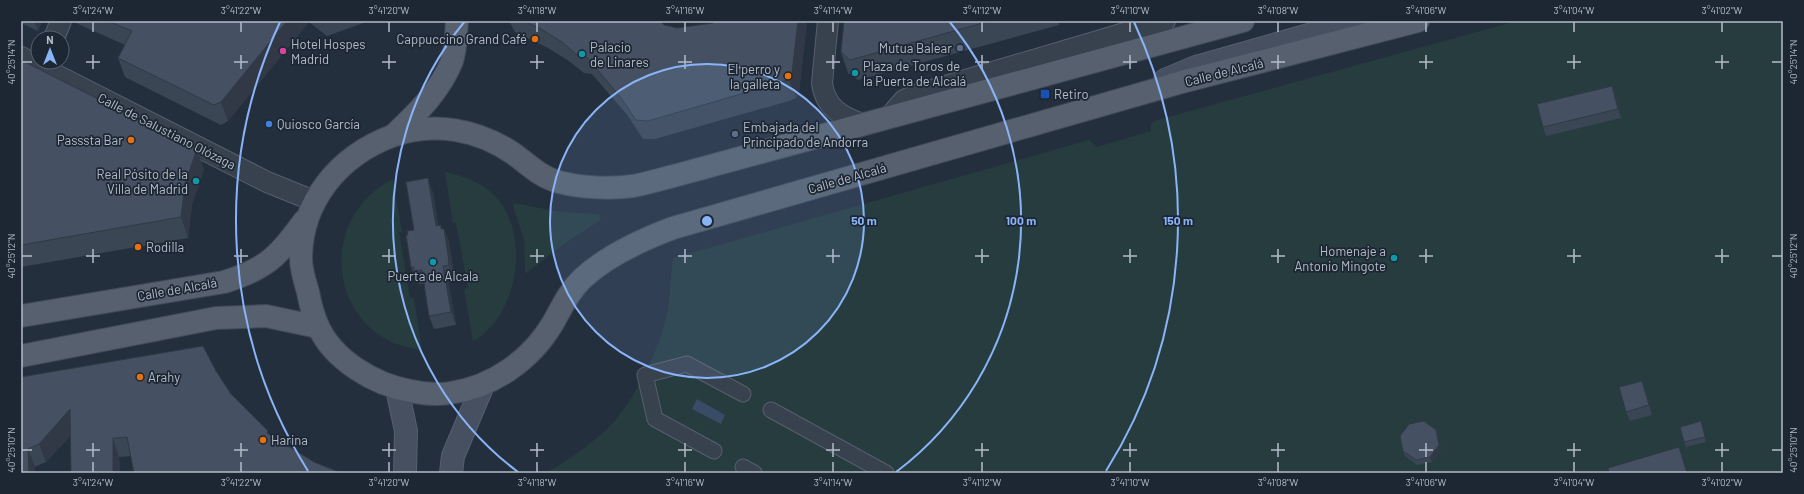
<svg xmlns="http://www.w3.org/2000/svg" width="1804" height="494" viewBox="0 0 1804 494" font-family="Barlow,sans-serif">
<style>
.green{fill:#263c3f}
.water{fill:#394c67}
.lines{fill:none;stroke-linecap:round;stroke-linejoin:round}
.pedestrian-casing{stroke:#565f6c;stroke-width:17}
.minor-casing{stroke:#565f6c;stroke-width:22}
.secondary-casing{stroke:#565f6c;stroke-width:24}
.primary-casing{stroke:#414a57;stroke-width:24}
.pedestrian{stroke:#38414e;stroke-width:15}
.minor{stroke:#38414e;stroke-width:20}
.secondary{stroke:#465061;stroke-width:22}
.primary{stroke:#56606e;stroke-width:22}
.wall{fill:#3b4654}
.shaded-wall{fill:#303945}
.building{fill:#455162;stroke:#303945}
.ticks{fill:none;stroke:#b4bcc9;stroke-width:1.5}
.ring{fill:none;stroke:#8ab4f8;stroke-width:2}
.food-dot{fill:#e8710a;stroke:#1d2633;stroke-width:1.5}
.service-dot{fill:#5c6f8a;stroke:#1d2633;stroke-width:1.5}
.hotel-dot{fill:#d1479c;stroke:#1d2633;stroke-width:1.5}
.culture-dot{fill:#0f9aa8;stroke:#1d2633;stroke-width:1.5}
.transit-dot{fill:#1a4fb4;stroke:#1d2633;stroke-width:1.5}
.shop-dot{fill:#3f7fe0;stroke:#1d2633;stroke-width:1.5}
.labels{text-anchor:middle;stroke-width:3.5;stroke-linejoin:round;paint-order:stroke}
.poi-label{font-size:13px;fill:#b4bcc9;stroke:#1d2633;text-anchor:start}
.street-label{font-size:13px;fill:#b4bcc9;stroke:#1d2633}
.centre{fill:#8ab4f8;stroke:#1d2633;stroke-width:2}
.ring-label{font-size:12px;text-anchor:middle;font-weight:bold;fill:#8ab4f8;stroke:#1d2633;stroke-width:3.5;stroke-linejoin:round;paint-order:stroke}
.neatline{fill:none;stroke:#b4bcc9;stroke-width:1.5}
.ticks-label{font-size:10px;text-anchor:middle;fill:#b4bcc9}
</style>
<rect width="100%" height="100%" fill="#242f3e"/>
<g class="green">
<path d="M1517 21H1783V473H545C566 462 588 446 605 431 632 407 662 345 668 309 670 292 671 275 673 258L1089 140 1097 147 1151 131V124L1154 121Z"/>
<path d="M445 172C462 176 479 181 492 193 532 230 520 315 473 341L464 289 468 288 456 223H453Z"/>
<path d="M393 179 402 232H399L410 298H414L422 350C330 341 312 220 393 179Z"/>
<polygon points="514,203 561,212 599,214 601,220 562,245 527,273 525,272 524,239 513,206"/>
</g>
<polygon class="water" points="697,399 725,415 721,424 692,409"/>
<g class="lines">
<g class="pedestrian-casing">
<g id="pedestrian">
<polyline points="771,410 886,473"/>
<polyline points="714,451 655,419 645,375 687,364 743,394"/>
<polyline points="743,467 754,473"/>
</g>
</g>
<g class="minor-casing">
<g id="minor">
<path d="M828 21 822 83C825 107 841 117 863 124"/>
<polyline points="54,38 61,21"/>
<polyline points="21,57 267,182 314,201"/>
<polyline points="890,116 904,100 915,95 1165,21"/>
</g>
</g>
<g class="secondary-casing">
<g id="secondary">
<polyline points="1165,80 1196,67 1358,21"/>
<polyline points="397,389 406,431 405,473"/>
<polyline points="451,473 453,456 483,385"/>
</g>
</g>
<g class="primary-casing">
<g id="primary">
<path d="M1243 21 681 174C665 178 649 183 633 186 611 189 581 188 559 182 540 177 529 165 514 154 477 129 433 121 392 136 339 156 301 201 301 259 301 270 305 282 308 292 310 303 313 315 318 326 333 360 375 385 411 391 424 394 437 395 450 393 493 387 531 360 553 323 562 307 569 291 583 278 608 255 641 240 673 228L1182 82 1418 21"/>
<path d="M395 134C418 112 440 91 452 61 456 49 456 34 457 21"/>
<path d="M21 316 224 282C266 269 279 256 304 221"/>
<polyline points="21,356 216,318 266,316 318,327"/>
</g>
</g>
<use href="#pedestrian" class="pedestrian"/>
<use href="#minor" class="minor"/>
<use href="#secondary" class="secondary"/>
<use href="#primary" class="primary"/>
</g>
<g class="wall">
<polygon points="21,21 42,21 38,31 21,23"/>
<polygon points="75,21 369,21 327,36 309,22 228,121 221,125 125,77 118,58 125,45 76,23"/>
<polygon points="509,21 660,21 664,25 677,28 807,21 799,92 796,98 789,101 655,139 643,139 628,116 592,74 584,73 569,61 548,48 515,32"/>
<polygon points="844,21 1058,21 1059,25 858,80 848,73 841,52"/>
<polygon points="21,60 197,149 204,170 192,204 188,238 21,267"/>
<polygon points="1612,86 1616,95 1621,118 1546,136 1543,127"/>
<polygon points="433,192 438,225 442,229 444,229 449,242 454,274 453,274 453,278 448,280 456,325 434,329 429,316 424,284 419,284 418,280 416,280 411,267 408,235 414,230"/>
<polygon points="203,346 131,456 119,457 120,473 71,473 71,435 46,462 21,473 21,377"/>
<polygon points="1642,381 1645,390 1652,415 1630,421 1626,412"/>
<polygon points="1702,426 1706,442 1686,447 1684,442"/>
<polygon points="1436,430 1438,435 1441,450 1432,462 1417,465 1405,456 1403,451"/>
</g>
<g class="shaded-wall">
<polygon points="34,21 42,21 38,31"/>
<polygon points="287,21 308,21 309,22 228,121 221,102"/>
<polygon points="798,21 807,21 799,92 796,98 789,79"/>
<polygon points="1612,86 1616,95 1621,118 1618,109"/>
<polygon points="197,149 204,170 192,204 188,238 181,217 185,184"/>
<polygon points="428,178 433,192 441,239 436,226"/>
<polygon points="444,229 449,242 454,274 449,261"/>
<polygon points="448,261 453,274 453,278 449,265"/>
<polygon points="443,266 448,280 456,325 451,312"/>
<polygon points="70,409 77,428 46,462 39,444"/>
<polygon points="1436,430 1438,435 1441,450 1432,462 1430,457"/>
<polygon points="113,438 119,457 120,473 113,473"/>
<polygon points="1679,447 1685,464 1688,473 1687,473"/>
<polygon points="28,449 35,467 35,473 29,473"/>
</g>
<g class="building">
<polygon points="108,21 287,21 221,102 214,105 118,58 132,31"/>
<polygon points="524,21 660,21 664,25 677,28 713,23 713,21 798,21 792,73 789,79 782,82 648,121 636,120 621,98 585,55 577,55 562,42 541,29"/>
<polygon points="844,21 990,21 850,60 841,52"/>
<polygon points="21,60 197,149 185,184 181,217 21,245"/>
<polygon points="1612,86 1618,109 1543,127 1537,104"/>
<polygon points="428,178 436,226 441,225 441,229 444,229 449,261 448,261 449,265 443,266 451,312 429,316 422,270 414,271 414,267 411,267 406,235 408,235 407,231 414,230 406,182"/>
<polygon points="203,346 216,371 231,394 268,431 267,433 314,462 341,473 134,473 127,437 113,438 113,473 71,473 70,409 39,444 28,449 29,473 21,473 21,377"/>
<polygon points="1642,381 1649,405 1626,412 1619,387"/>
<polygon points="1424,421 1436,430 1439,445 1430,457 1416,460 1403,451 1400,436 1409,424"/>
<polygon points="1701,421 1705,437 1684,442 1680,427"/>
<polygon points="1679,447 1687,473 1609,473 1608,468"/>
</g>
<path class="ticks" d="M93 22V32M241 22V32M389 22V32M537 22V32M685 22V32M833 22V32M982 22V32M1130 22V32M1278 22V32M1426 22V32M1574 22V32M1722 22V32M93 55V69M241 55V69M389 55V69M537 55V69M685 55V69M833 55V69M982 55V69M1130 55V69M1278 55V69M1426 55V69M1574 55V69M1722 55V69M22 62H32M86 62H100M234 62H248M382 62H396M530 62H544M678 62H692M826 62H840M975 62H989M1123 62H1137M1271 62H1285M1419 62H1433M1567 62H1581M1715 62H1729M1772 62H1782M93 249V263M241 249V263M389 249V263M537 249V263M685 249V263M833 249V263M982 249V263M1130 249V263M1278 249V263M1426 249V263M1574 249V263M1722 249V263M22 256H32M86 256H100M234 256H248M382 256H396M530 256H544M678 256H692M826 256H840M975 256H989M1123 256H1137M1271 256H1285M1419 256H1433M1567 256H1581M1715 256H1729M1772 256H1782M93 443V457M241 443V457M389 443V457M537 443V457M685 443V457M833 443V457M982 443V457M1130 443V457M1278 443V457M1426 443V457M1574 443V457M1722 443V457M22 450H32M86 450H100M234 450H248M382 450H396M530 450H544M678 450H692M826 450H840M975 450H989M1123 450H1137M1271 450H1285M1419 450H1433M1567 450H1581M1715 450H1729M1772 450H1782M93 462V472M241 462V472M389 462V472M537 462V472M685 462V472M833 462V472M982 462V472M1130 462V472M1278 462V472M1426 462V472M1574 462V472M1722 462V472"/>
<circle cx="707" cy="221" r="157" fill="#8ab4f8" fill-opacity=".12"/>
<g class="ring">
<circle cx="707" cy="221" r="157"/>
<path d="M518 472A314 314 0 0 1 465 21M949 21A314 314 0 0 1 896 472"/>
<path d="M308 471A471 471 0 0 1 280 22M1134 22A471 471 0 0 1 1106 471"/>
</g>
<g class="food-dot">
<circle cx="535" cy="39" r="4"/>
<circle cx="788" cy="76" r="4"/>
<circle cx="131" cy="140" r="4"/>
<circle cx="138" cy="247" r="4"/>
<circle cx="140" cy="377" r="4"/>
<circle cx="263" cy="440" r="4"/>
</g>
<g class="service-dot">
<circle cx="960" cy="48" r="4"/>
<circle cx="735" cy="134" r="4"/>
</g>
<circle class="hotel-dot" cx="283" cy="51" r="4"/>
<g class="culture-dot">
<circle cx="582" cy="54" r="4"/>
<circle cx="855" cy="73" r="4"/>
<circle cx="196" cy="181" r="4"/>
<circle cx="1394" cy="258" r="4"/>
<circle cx="433" cy="262" r="4"/>
</g>
<rect class="transit-dot" x="1040" y="89" width="10" height="10" rx="2"/>
<circle class="shop-dot" cx="269" cy="124" r="4"/>
<g class="labels">
<g class="poi-label">
<text x="527" y="44" text-anchor="end">Cappuccino Grand Café</text>
<text x="291" y="49">Hotel Hospes<tspan x="291" dy="15">Madrid</tspan></text>
<text x="590" y="52">Palacio<tspan x="590" dy="15">de Linares</tspan></text>
<text x="952" y="53" text-anchor="end">Mutua Balear</text>
<text x="863" y="71">Plaza de Toros de<tspan x="863" dy="15">la Puerta de Alcalá</tspan></text>
<text x="780" y="74" text-anchor="end">El perro y<tspan x="780" dy="15">la galleta</tspan></text>
<text x="1054" y="99">Retiro</text>
<text x="277" y="129">Quiosco García</text>
<text x="743" y="132">Embajada del<tspan x="743" dy="15">Principado de Andorra</tspan></text>
<text x="123" y="145" text-anchor="end">Passsta Bar</text>
<text x="188" y="179" text-anchor="end">Real Pósito de la<tspan x="188" dy="15">Villa de Madrid</tspan></text>
<text x="146" y="252">Rodilla</text>
<text x="1386" y="256" text-anchor="end">Homenaje a<tspan x="1386" dy="15">Antonio Mingote</tspan></text>
<text x="433" y="281" text-anchor="middle">Puerta de Alcala</text>
<text x="148" y="382">Arahy</text>
<text x="271" y="445">Harina</text>
</g>
<g class="street-label">
<text transform="translate(1224 72) rotate(-14)" y="5">Calle de Alcalá</text>
<text transform="translate(167 131) rotate(27)" y="5">Calle de Salustiano Olózaga</text>
<text transform="translate(847 178) rotate(-16)" y="5">Calle de Alcalá</text>
<text transform="translate(177 289) rotate(-10)" y="5">Calle de Alcalá</text>
</g>
</g>
<circle cx="707" cy="221" r="6" class="centre"/>
<g class="ring-label">
<text x="864" y="225">50 m</text>
<text x="1021" y="225">100 m</text>
<text x="1178" y="225">150 m</text>
</g>
<rect width="1804" height="494" fill="none" stroke="#1d2633" stroke-width="44"/>
<g transform="translate(50 50)"><circle r="19" fill="#1d2633" stroke="#59626f"/>
<path d="M0-3L7 15L0 10L-7 15Z" fill="#8ab4f8"/>
<text y="-6" font-size="11" font-weight="bold" text-anchor="middle" fill="#b4bcc9">N</text>
</g>
<rect x="22" y="22" width="1760" height="450" class="neatline"/>
<g class="ticks-label">
<text x="93" y="14">3°41'24"W</text>
<text x="241" y="14">3°41'22"W</text>
<text x="389" y="14">3°41'20"W</text>
<text x="537" y="14">3°41'18"W</text>
<text x="685" y="14">3°41'16"W</text>
<text x="833" y="14">3°41'14"W</text>
<text x="982" y="14">3°41'12"W</text>
<text x="1130" y="14">3°41'10"W</text>
<text x="1278" y="14">3°41'08"W</text>
<text x="1426" y="14">3°41'06"W</text>
<text x="1574" y="14">3°41'04"W</text>
<text x="1722" y="14">3°41'02"W</text>
<text transform="translate(11 62) rotate(-90)" y="4">40°25'14"N</text>
<text transform="translate(1793 62) rotate(-90)" y="4">40°25'14"N</text>
<text transform="translate(11 256) rotate(-90)" y="4">40°25'12"N</text>
<text transform="translate(1793 256) rotate(-90)" y="4">40°25'12"N</text>
<text transform="translate(11 450) rotate(-90)" y="4">40°25'10"N</text>
<text transform="translate(1793 450) rotate(-90)" y="4">40°25'10"N</text>
<text x="93" y="486">3°41'24"W</text>
<text x="241" y="486">3°41'22"W</text>
<text x="389" y="486">3°41'20"W</text>
<text x="537" y="486">3°41'18"W</text>
<text x="685" y="486">3°41'16"W</text>
<text x="833" y="486">3°41'14"W</text>
<text x="982" y="486">3°41'12"W</text>
<text x="1130" y="486">3°41'10"W</text>
<text x="1278" y="486">3°41'08"W</text>
<text x="1426" y="486">3°41'06"W</text>
<text x="1574" y="486">3°41'04"W</text>
<text x="1722" y="486">3°41'02"W</text>
</g>
</svg>
